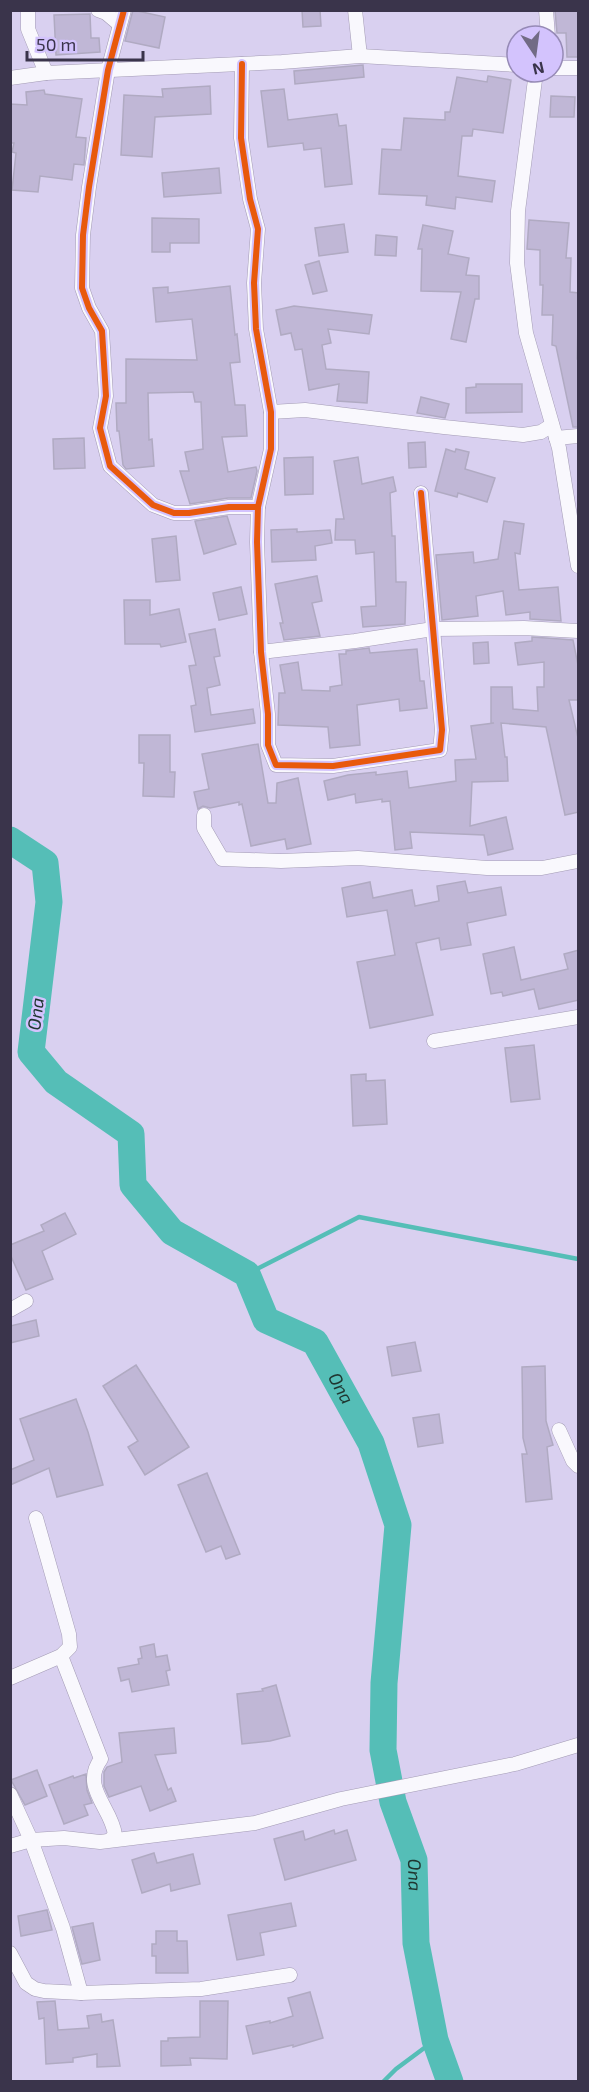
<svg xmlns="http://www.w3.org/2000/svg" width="589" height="2092" viewBox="0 0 589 2092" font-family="'Exo 2',sans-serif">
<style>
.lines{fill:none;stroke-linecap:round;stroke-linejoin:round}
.stream{stroke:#55beb7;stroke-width:4.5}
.river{stroke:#55beb7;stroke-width:27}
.building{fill:#c0b7d6;stroke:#b0aac2;stroke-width:1.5}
.minor-casing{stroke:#a39bb4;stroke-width:15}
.minor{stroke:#f9f8fd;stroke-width:14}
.cycleway-casing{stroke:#d3c3fd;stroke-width:10}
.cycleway{stroke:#e8590c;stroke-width:6}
.labels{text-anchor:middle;stroke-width:5;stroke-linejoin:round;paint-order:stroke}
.water-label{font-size:18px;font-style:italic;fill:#1f3630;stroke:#d3c3fd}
</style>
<rect width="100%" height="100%" fill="#d9d0f0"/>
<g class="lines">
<g class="stream">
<polyline points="247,1274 359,1217 578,1259"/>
<polyline points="383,2082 396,2069 435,2040"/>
</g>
<path class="river" id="s1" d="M10 840 45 863 49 902 31 1052 56 1082 131 1134 133 1185 172 1232 247 1274 266 1320 315 1342 371 1443 398 1525 384 1683 383 1750 393 1802 414 1860 416 1943 435 2040 450 2082"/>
</g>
<g class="building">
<polygon points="133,10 165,17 159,48 125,41"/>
<polygon points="302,10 320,10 321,26 303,27"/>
<polygon points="555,10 579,10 579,57 567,57 566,33 557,33"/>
<polygon points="90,14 91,38 99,38 100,52 56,55 54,15"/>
<polygon points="363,65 364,77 295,84 294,71"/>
<polygon points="488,76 511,80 503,133 473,129 472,136 462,136 458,176 495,181 492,202 456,197 455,209 426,205 427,196 379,194 382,149 401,150 404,118 445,120 445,112 450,112 457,77 487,82"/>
<polygon points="210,86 211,114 155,117 152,157 121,155 124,95 163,97 162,89"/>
<polygon points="284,89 288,120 337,114 339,126 346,125 352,184 325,187 321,148 304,150 303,143 268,147 261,91"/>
<polygon points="44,90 45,94 82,99 76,137 86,138 84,165 74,164 72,180 40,176 38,192 12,190 16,153 12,152 14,143 10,143 10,104 27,105 26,92"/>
<polygon points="551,96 575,97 574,117 550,117"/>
<polygon points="219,168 221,193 164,197 162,173"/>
<polygon points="152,218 199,219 199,243 170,243 170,252 152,252"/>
<polygon points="529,220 569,223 566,258 571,258 570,292 579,293 577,359 579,359 579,427 573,427 556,346 552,345 553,315 542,315 543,285 540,285 540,250 527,249"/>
<polygon points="344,224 348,252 319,256 315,228"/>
<polygon points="423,225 453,231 448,254 469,258 466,275 479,276 479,299 475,299 466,342 451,339 461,292 421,291 422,249 418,249"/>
<polygon points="376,235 397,237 396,256 375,255"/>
<polygon points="319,261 327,291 313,294 305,265"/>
<polygon points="230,286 235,335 237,334 240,362 230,363 235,405 245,405 247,436 222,437 228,472 256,467 257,471 251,498 228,498 190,504 180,471 189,471 185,452 203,449 201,402 195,402 193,392 148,393 149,440 152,439 154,466 126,469 123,465 119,431 117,431 116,403 126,403 126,359 197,360 192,319 156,322 153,288 168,287 168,293"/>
<polygon points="294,306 372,315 369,334 328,329 331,343 322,345 326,369 369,372 367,403 337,401 339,384 309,390 302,349 295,350 291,333 281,335 276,310"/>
<polygon points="476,384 522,384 522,412 466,413 466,388 476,387"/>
<polygon points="421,397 449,404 445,418 417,413"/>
<polygon points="84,438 85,468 54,469 53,439"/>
<polygon points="425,442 426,467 409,468 408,443"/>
<polygon points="446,449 455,452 456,449 469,452 465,469 495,478 487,502 458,493 457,497 435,491"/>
<polygon points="313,457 313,494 285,495 284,458"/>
<polygon points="358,457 362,484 393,477 396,491 390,493 392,536 395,536 396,582 406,582 405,624 363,627 361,607 376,606 374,552 356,554 355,540 335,540 336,519 344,519 334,461"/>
<polygon points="227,516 236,544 204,554 195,521"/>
<polygon points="504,521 524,524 520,554 515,553 519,590 558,587 561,621 530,619 530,612 506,615 503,591 476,596 478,616 442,620 436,555 473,552 474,563 498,559"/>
<polygon points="297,529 297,532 330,530 332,543 315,546 316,560 272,562 271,530"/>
<polygon points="176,536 180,580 156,582 152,539"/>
<polygon points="317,576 322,601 312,603 320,636 284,640 280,623 283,623 275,584"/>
<polygon points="241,587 247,614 219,620 213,593"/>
<polygon points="124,600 150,600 150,615 179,609 186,642 161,647 160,644 125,644"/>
<polygon points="215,629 220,656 214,657 220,685 207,688 211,715 253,709 255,723 195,732 191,706 196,705 189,666 196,665 189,634"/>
<polygon points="532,637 573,640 579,670 579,700 569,700 579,742 579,812 565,815 546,727 501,723 505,757 507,757 508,781 472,782 470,826 506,817 513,849 488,855 484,835 410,832 412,848 395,850 390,801 382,802 382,799 356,803 355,794 328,800 324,781 348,775 376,772 376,775 407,771 409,788 456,781 455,760 476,759 471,726 494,723 491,723 491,687 512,687 513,709 538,711 537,687 544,687 544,662 518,665 515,643 532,641"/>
<polygon points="488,642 489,663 474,664 473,643"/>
<polygon points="369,648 370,653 417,649 420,681 424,681 427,708 400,711 399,699 357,705 360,745 330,748 328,727 278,725 279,693 285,693 280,665 298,662 302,690 330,691 330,687 342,685 339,654 346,654 346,651"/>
<polygon points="139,735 170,735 170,772 175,772 174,797 143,796 144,763 139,763"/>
<polygon points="258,744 268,803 276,803 277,783 298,778 311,844 287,849 285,839 251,846 242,804 239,805 239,802 210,808 203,806 198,809 194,792 209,789 202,754"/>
<polygon points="465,881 468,893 501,887 506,915 467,923 471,945 441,950 439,938 416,943 433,1015 370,1028 357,962 395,955 387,910 347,917 342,888 370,882 373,898 412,890 415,906 439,901 437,886"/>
<polygon points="514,947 521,980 568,969 564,954 579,950 579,1000 539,1009 534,989 503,996 502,992 491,994 483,954"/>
<polygon points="534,1045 540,1099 511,1102 505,1048"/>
<polygon points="366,1074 366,1081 385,1080 387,1124 353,1126 351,1075"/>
<polygon points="65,1213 76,1234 42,1251 53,1279 26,1290 10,1254 10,1245 44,1231 41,1225"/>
<polygon points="36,1320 39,1336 10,1343 10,1326"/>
<polygon points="415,1342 421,1371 392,1376 387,1347"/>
<polygon points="136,1365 189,1447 145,1475 128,1447 138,1441 103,1386"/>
<polygon points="545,1366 546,1421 553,1445 547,1447 552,1499 526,1502 522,1454 527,1454 523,1438 522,1367"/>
<polygon points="76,1399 88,1432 103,1485 57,1497 49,1468 10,1485 10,1470 34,1460 20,1419"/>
<polygon points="439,1414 443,1443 418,1447 413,1418"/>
<polygon points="207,1473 240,1554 226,1559 221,1546 206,1552 178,1485"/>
<polygon points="154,1644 156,1657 167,1655 170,1670 166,1671 169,1685 132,1692 129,1679 121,1681 118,1668 139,1664 138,1659 142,1658 140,1647"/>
<polygon points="276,1685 290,1736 270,1741 242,1744 237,1694 263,1691 262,1689"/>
<polygon points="174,1728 176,1753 155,1755 168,1790 171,1788 176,1801 150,1811 141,1786 109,1797 104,1786 104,1772 107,1767 122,1762 119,1733"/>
<polygon points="37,1770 47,1796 25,1805 11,1780"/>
<polygon points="86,1774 87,1790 92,1803 84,1805 88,1815 64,1824 49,1785 73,1776 74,1778"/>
<polygon points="334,1830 335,1834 347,1830 356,1860 285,1880 274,1839 303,1831 305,1840"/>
<polygon points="154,1853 157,1863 193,1854 200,1884 171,1891 170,1884 142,1893 132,1860"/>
<polygon points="291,1903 296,1926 260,1933 264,1955 237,1960 228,1915"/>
<polygon points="47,1910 52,1930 21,1936 18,1916"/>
<polygon points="93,1923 100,1960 82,1964 72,1927"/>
<polygon points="156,1931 177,1931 177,1941 187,1941 188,1973 156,1973 156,1956 152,1956 152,1944 156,1944"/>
<polygon points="310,1992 323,2038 293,2047 293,2045 253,2054 246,2026 270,2021 270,2023 293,2016 288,1998"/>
<polygon points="55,2001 58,2030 89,2028 87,2016 101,2014 102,2022 113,2020 120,2066 97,2067 97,2054 73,2058 73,2062 46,2064 44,2018 39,2019 37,2002"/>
<polygon points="200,2001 228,2001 227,2059 190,2058 191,2065 161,2066 161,2041 168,2041 168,2038 200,2037"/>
</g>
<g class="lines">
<g class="minor-casing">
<g id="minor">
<polyline points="28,10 28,29 46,73 282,62 360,56 517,65"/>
<polyline points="98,10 106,13 119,24"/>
<polyline points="124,10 108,70 89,187 83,235 82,288 89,308 102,331 106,396 100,428 110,466 153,505 174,513 189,513 229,507 258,507"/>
<polyline points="355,10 360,56"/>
<polyline points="546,10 548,36"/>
<polyline points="242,64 241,138 250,199 258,229 254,283 256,329 271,412 271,449 258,507 257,542 261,652 268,714 268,745 276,765 333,766 440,750 442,730 421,493"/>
<polyline points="553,68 578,68"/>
<polyline points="536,72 518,211 517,263 526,333 559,448 578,566"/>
<polyline points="10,78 46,73"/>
<polyline points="271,412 305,410 444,427 523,435 541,432 552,425"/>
<polyline points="556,438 578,436"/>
<polyline points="261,652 355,641 433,629 524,628 578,631"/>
<polyline points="204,815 204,828 222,859 281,861 358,858 487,868 542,868 578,861"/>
<polyline points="434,1041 578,1017"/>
<polyline points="10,1310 26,1301"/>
<polyline points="559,1430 573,1461 578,1466"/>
<path d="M61 1656 101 1759C80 1787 112 1808 115 1835L110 1840"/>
<polyline points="10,1678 61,1656 70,1647 69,1634 36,1518"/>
<polyline points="10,1794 31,1840 63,1928 81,1993"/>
<polyline points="10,1846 31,1840 64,1838 100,1842 255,1823 341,1799 515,1764 578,1745"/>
<polyline points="10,1953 26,1983 35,1989 44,1991 81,1993 201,1989 290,1975"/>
</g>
</g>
<use href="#minor" class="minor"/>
<g class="cycleway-casing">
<g id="cycleway">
<polyline points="124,10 108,70 89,187 83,235 82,288 89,308 102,331 106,396 100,428 110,466 153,505 174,513 189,513 229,507 258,507"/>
<polyline points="242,64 241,138 250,199 258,229 254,283 256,329 271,412 271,449 258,507 257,542 261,652 268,714 268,745 276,765 333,766 440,750 442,730 421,493"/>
</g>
</g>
<use href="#cycleway" class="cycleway"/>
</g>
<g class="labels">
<g class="water-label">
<text transform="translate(36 1014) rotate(-83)" y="6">Ona</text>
<text dy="6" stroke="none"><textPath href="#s1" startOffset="717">Ona</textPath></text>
<text dy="6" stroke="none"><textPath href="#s1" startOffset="1221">Ona</textPath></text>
</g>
</g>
<rect width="589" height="2092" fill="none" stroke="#3a344b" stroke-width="24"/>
<g transform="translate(535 54) rotate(167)"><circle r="28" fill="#d3c3fd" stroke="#968ab6" stroke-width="1.5"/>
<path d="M0-4.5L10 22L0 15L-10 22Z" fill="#726b85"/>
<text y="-9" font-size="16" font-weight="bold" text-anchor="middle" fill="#3a344b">N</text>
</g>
<path d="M27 51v9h116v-9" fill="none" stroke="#3a344b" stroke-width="3"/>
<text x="36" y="51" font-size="18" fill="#3a344b" stroke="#d3c3fd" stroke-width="4.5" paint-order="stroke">50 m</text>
</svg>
